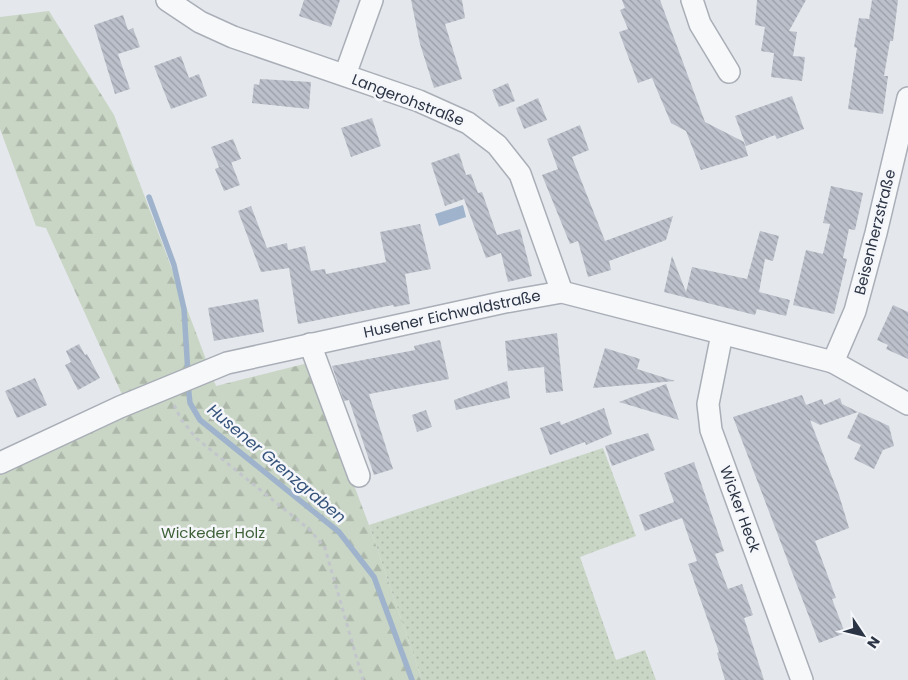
<svg xmlns="http://www.w3.org/2000/svg" width="908" height="680" viewBox="0 0 908 680" font-family="Poppins,sans-serif">
<style>
.grass{fill:url(#grass-dots)}
.forest{fill:url(#forest-firs)}
.water{fill:#9fb4cc}
.lines{fill:none;stroke-linecap:round;stroke-linejoin:round}
.stream{stroke:#9fb4cc;stroke-width:5.5}
.building{fill:url(#building-back-hatch)}
.minor-casing{stroke:#a9aeb7;stroke-width:24}
.path{stroke:#c2c5cb;stroke-width:3;stroke-dasharray:4 4;stroke-linecap:butt}
.minor{stroke:#f7f8fa;stroke-width:21}
.labels{text-anchor:middle;stroke-width:5;stroke-linejoin:round;paint-order:stroke}
.street-label{font-size:15px;fill:#2b3445;stroke:#f4f6f9}
.park-label{font-size:15px;fill:#3f6138;stroke:#f4f6f9}
.water-label{font-size:16px;font-style:italic;fill:#34527a;stroke:#f4f6f9}
</style>
<defs>
<pattern id="grass-dots" width="8" height="8" patternUnits="userSpaceOnUse" patternTransform="scale(1.25)"><rect width="8" height="8" fill="#c9d6c5"/><path d="M2 2h.1M6 6h.1" fill="none" stroke="#adb8ab" stroke-width="1.8" stroke-linecap="round"/></pattern>
<pattern id="forest-firs" width="22" height="20" patternUnits="userSpaceOnUse" patternTransform="scale(1.25)"><rect width="22" height="20" fill="#c9d6c5"/><path d="M5 1l3.5 6h-7zM16 11l3.5 6h-7z" fill="#adb8ab"/></pattern>
<pattern id="building-back-hatch" width="6" height="6" patternUnits="userSpaceOnUse" patternTransform="scale(1.25)"><rect width="6" height="6" fill="#bbc0ca"/><path d="M-1 5l2 2M0 0l6 6M5-1l2 2" fill="none" stroke="#989da6"/></pattern>
</defs>
<rect width="100%" height="100%" fill="#e4e7ec"/>
<polygon class="grass" points="603,448 636,536 580,557 616,660 645,650 656,680 422,680 369,525"/>
<polygon class="forest" points="49,11 114,115 216,386 308,363 369,525 422,680 0,680 0,471 130,412 46,228 36,226 0,129 0,17"/>
<polygon class="water" points="463,205 466,217 439,226 435,214"/>
<g class="lines">
<g class="stream">
<polyline points="149,197 174,265 184,309 188,374"/>
<polyline points="188,384 190,403 200,420 339,532 374,577 412,680"/>
</g>
</g>
<g class="building">
<polygon points="304,0 340,0 331,27 299,16"/>
<polygon points="411,0 462,0 465,18 445,24 462,79 434,88 420,44"/>
<polygon points="622,0 660,0 705,122 744,142 748,156 701,170 686,131 671,123 652,78 638,83 619,32 628,29 620,10 625,8"/>
<polygon points="757,0 806,0 789,31 797,32 793,56 805,57 802,81 771,77 774,53 761,51 765,27 755,25"/>
<polygon points="872,0 898,0 893,41 890,41 884,76 888,76 883,114 848,109 857,48 854,47 859,18 869,19"/>
<polygon points="123,15 128,30 133,28 140,47 118,54 130,89 115,94 94,25"/>
<polygon points="181,56 189,78 199,74 207,96 171,109 154,66"/>
<polygon points="260,79 311,82 309,109 252,103 254,84 259,85"/>
<polygon points="508,83 515,101 499,107 492,90"/>
<polygon points="792,96 804,129 777,139 775,135 746,146 735,116"/>
<polygon points="538,98 547,120 524,129 516,108"/>
<polygon points="372,118 381,146 351,157 341,128"/>
<polygon points="580,125 589,150 572,157 605,241 673,216 666,240 609,261 611,270 588,277 578,241 570,244 542,175 558,169 547,139"/>
<polygon points="233,139 241,159 219,167 211,147"/>
<polygon points="459,153 466,175 471,174 478,193 482,192 497,235 520,229 532,276 508,282 501,253 486,258 464,199 445,206 431,163"/>
<polygon points="231,162 240,185 224,191 215,169"/>
<polygon points="831,186 863,193 855,230 849,229 843,258 847,259 834,314 793,305 806,250 823,254 830,224 823,223"/>
<polygon points="251,206 267,248 287,243 288,250 305,246 311,271 325,269 326,274 386,262 380,232 420,224 431,269 405,274 410,304 394,307 393,305 298,324 289,268 261,272 238,211"/>
<polygon points="760,231 779,236 773,261 765,259 759,292 790,300 786,316 757,309 755,315 664,292 672,256 686,292 692,267 747,279"/>
<polygon points="258,299 264,332 214,341 208,308"/>
<polygon points="893,305 908,312 908,359 886,349 888,345 877,340"/>
<polygon points="557,333 563,391 546,393 544,367 508,371 505,341"/>
<polygon points="440,340 449,379 369,394 393,469 374,475 349,400 344,401 332,366 415,350 414,346"/>
<polygon points="79,344 85,355 87,354 100,378 78,390 65,365 71,362 66,351"/>
<polygon points="605,348 640,359 637,369 675,381 593,388"/>
<polygon points="35,378 47,405 17,418 5,391"/>
<polygon points="507,381 510,398 456,410 454,400"/>
<polygon points="666,384 679,420 619,402"/>
<polygon points="802,395 806,405 822,399 824,405 840,398 842,404 858,412 820,425 810,420 839,495 849,528 815,541 836,598 832,599 845,633 819,643 733,417"/>
<polygon points="604,408 612,434 586,445 585,442 550,455 540,428 560,421 561,425"/>
<polygon points="426,410 432,427 417,432 412,415"/>
<polygon points="859,412 889,426 894,446 883,450 874,469 854,459 861,445 847,438"/>
<polygon points="648,433 655,450 612,466 605,446"/>
<polygon points="694,462 724,551 715,554 728,589 742,584 753,615 744,618 764,680 725,680 717,653 719,652 688,564 697,561 682,518 645,531 639,515 674,502 664,473"/>
</g>
<g class="lines">
<g class="minor-casing">
<g id="minor">
<polyline points="167,0 200,22 233,37 419,101 468,123 497,145 520,174 562,292"/>
<polyline points="692,0 700,24 729,72"/>
<polyline points="345,75 372,0"/>
<polyline points="722,334 708,404 711,430 802,680"/>
<polyline points="310,344 359,476"/>
<polyline points="833,362 855,311 876,233 908,98"/>
<polyline points="0,463 120,407 227,363 505,302 562,292 833,362 908,404"/>
</g>
</g>
<polyline class="path" points="174,405 181,419 196,438 310,530 325,548 363,680"/>
<use href="#minor" class="minor"/>
</g>
<g class="labels">
<g class="street-label">
<text transform="translate(408 100) rotate(21)" y="5">Langerohstraße</text>
<text transform="translate(875 232) rotate(-76)" y="5">Beisenherzstraße</text>
<text transform="translate(452 314) rotate(-12)" y="5">Husener Eichwaldstraße</text>
<text transform="translate(740 509) rotate(70)" y="5">Wicker Heck</text>
</g>
<g class="park-label">
<text x="213" y="538">Wickeder Holz</text>
</g>
<g class="water-label">
<text transform="translate(277 463) rotate(40)" y="6">Husener Grenzgraben</text>
</g>
</g>
<g transform="translate(863 635) rotate(125)" stroke="#f4f6f9" stroke-width="4" paint-order="stroke">
<path d="M0-4L9 19L0 12L-9 19Z" fill="#2b3445"/>
<text y="-8" font-size="14" font-weight="bold" text-anchor="middle" fill="#2b3445">N</text>
</g>
</svg>
